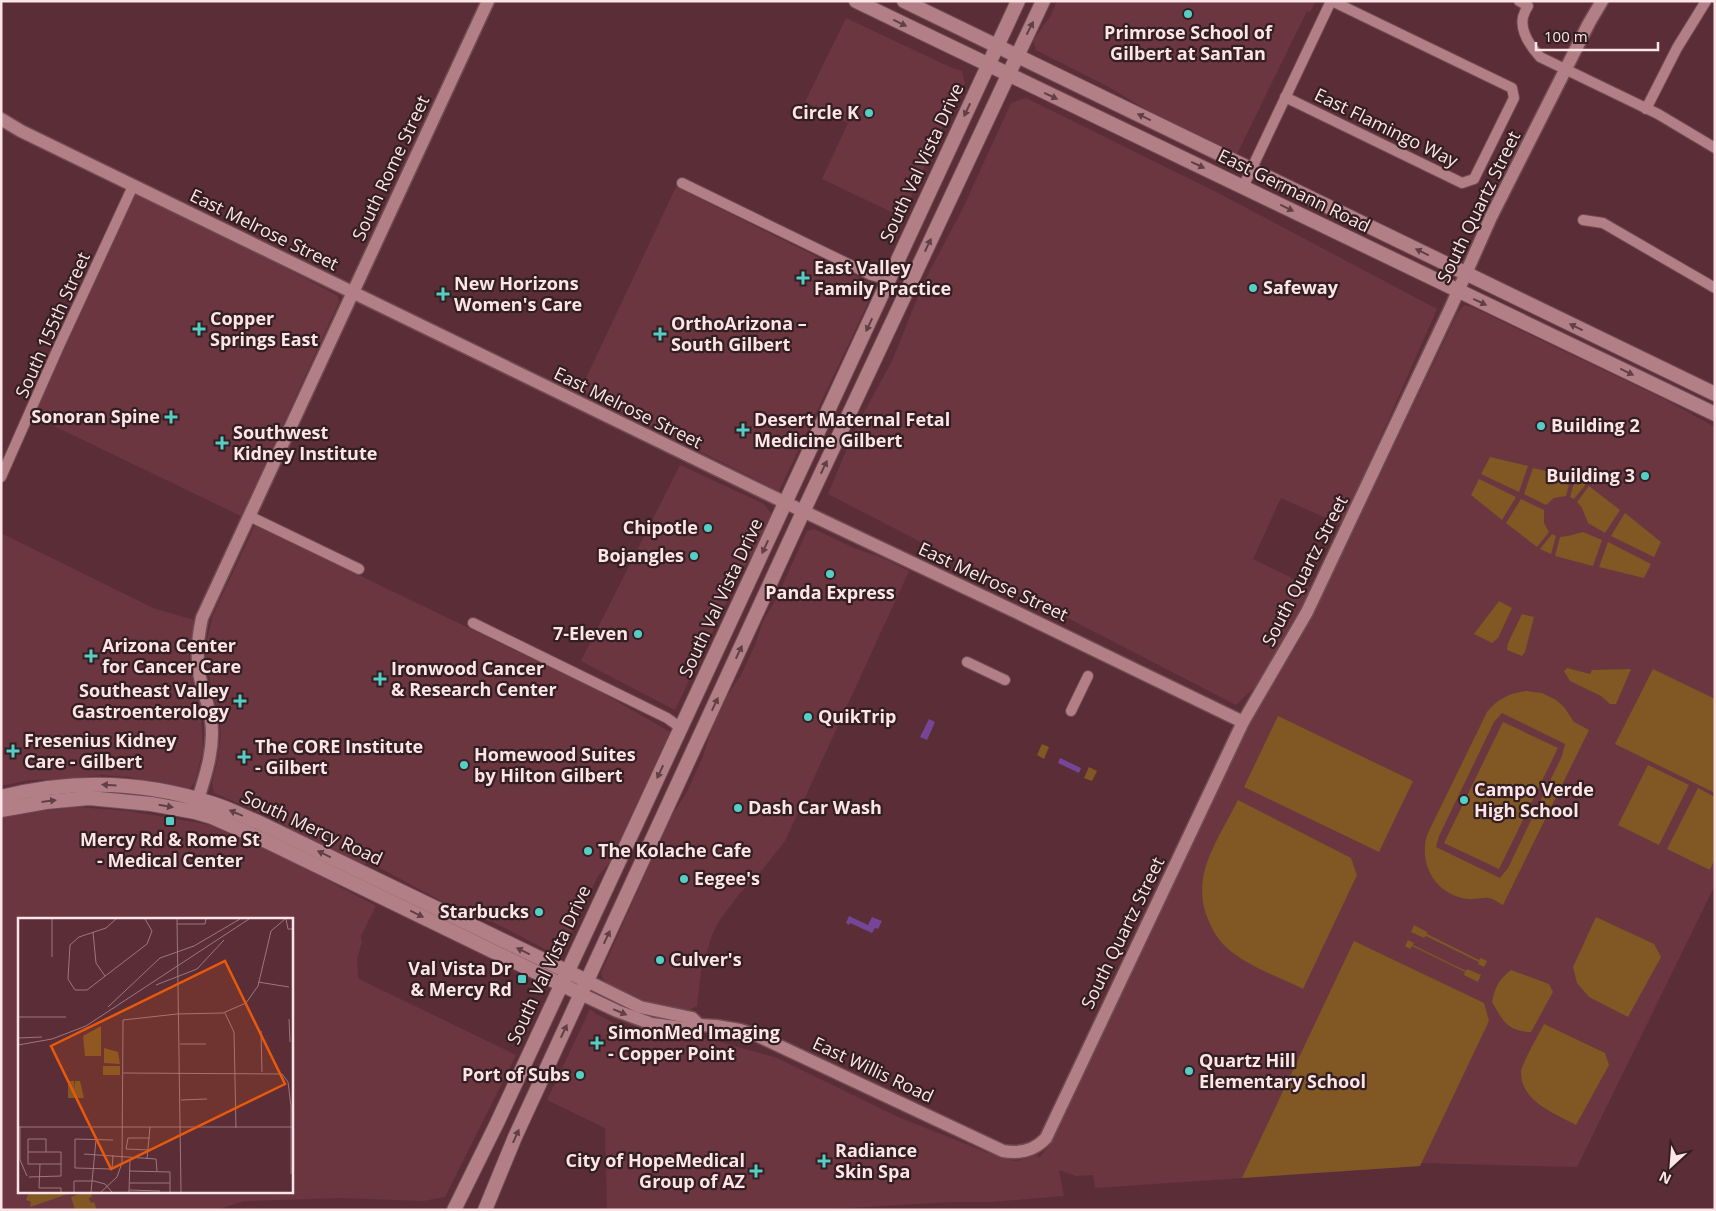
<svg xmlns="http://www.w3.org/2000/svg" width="1716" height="1211" viewBox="0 0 1716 1211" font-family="'Open Sans',sans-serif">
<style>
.built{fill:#6b3640;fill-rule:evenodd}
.green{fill:#815724;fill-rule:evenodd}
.water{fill:#754597}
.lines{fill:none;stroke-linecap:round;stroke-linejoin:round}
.minor-casing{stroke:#704b52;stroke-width:12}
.tertiary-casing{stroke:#704b52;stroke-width:15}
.secondary-casing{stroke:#704b52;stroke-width:16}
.minor{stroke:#b37f87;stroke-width:10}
.tertiary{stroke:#b37f87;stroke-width:12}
.secondary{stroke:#b37f87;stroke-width:14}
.oneway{fill:#604045}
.poi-dot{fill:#55cec5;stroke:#331e21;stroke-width:2}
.labels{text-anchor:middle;stroke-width:4.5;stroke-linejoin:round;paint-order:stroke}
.poi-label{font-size:18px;font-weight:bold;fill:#fce4e7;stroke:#331e21;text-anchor:start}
.street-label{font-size:18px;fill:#fce4e7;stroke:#331e21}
.inset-road{fill:none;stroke:#9b777d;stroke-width:1}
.view{fill:#e8590c;fill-opacity:0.15;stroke:#e8590c;stroke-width:2.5}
.inset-edge{fill:none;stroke:#fce4e7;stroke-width:2.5}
</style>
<rect width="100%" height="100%" fill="#5b2e37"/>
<g class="built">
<polygon points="1057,1 1316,1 1310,12 1307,11 1237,154 1157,116 1107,86 1036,50 1033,40 1050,17"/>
<polygon points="846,18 952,68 962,71 965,83 952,105 902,217 822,179 848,123 805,102"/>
<polygon points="1026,98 1218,193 1437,309 1342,525 1281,498 1253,559 1312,588 1302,610 1256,686 1236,705 828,494 856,427 892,361 924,282 964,206 1011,103"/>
<polygon points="676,187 876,286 779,491 580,391"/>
<polygon points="134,193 251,250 338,296 339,302 241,516 31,415"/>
<polygon points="1464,305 1472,307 1664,399 1715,427 1715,885 1577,1167 1421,1163 1420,1166 1095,1188 1093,1175 1076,1176 1059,1170 1064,1196 991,1202 954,1202 813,1210 607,1210 605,1128 547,1100 590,1009 596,1014 618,1025 653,1038 692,1042 700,1038 717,1041 777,1058 898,1117 1001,1158 1016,1161 1038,1155 1039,1158 1052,1142 1242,737 1277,676 1297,645 1340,559 1457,314"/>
<polygon points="680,465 764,504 771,513 771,516 755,551 739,576 675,710 581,661"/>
<polygon points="255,525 599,691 670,732 610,862 598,876 563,950 556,955 493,922 469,916 369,862 362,865 303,837 277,820 214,793 212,782 218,759 221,734 219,718 206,663 206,644 213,615"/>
<polygon points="814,529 854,548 883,558 909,571 785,841 758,875 740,893 719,921 712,935 701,971 697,1006 689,1010 668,1007 648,1002 608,984 603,979 601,973 670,818 687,792 703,756 713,724 723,702 741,675 755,645 763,621 775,601 807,531"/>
<polygon points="1,533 153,608 194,620 189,655 192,678 201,716 203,749 195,782 190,788 187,789 168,786 130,777 102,775 73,779 29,780 1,786"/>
<path d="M77 807 129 811 210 825 266 848 376 906 361 936 362 942 357 959 358 977 359 979 516 1055 445 1197 423 1201 342 1198 244 1201 217 1210H1V818L18 814ZM19 920H291V1192H19Z"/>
</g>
<g class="green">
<polygon points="1490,457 1528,466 1519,492 1481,474"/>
<polygon points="1533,468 1571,477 1566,496 1554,498 1546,505 1524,494"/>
<polygon points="1479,479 1516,497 1502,520 1471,495"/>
<polygon points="1575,479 1586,484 1574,499 1570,497"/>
<polygon points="1589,486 1620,510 1605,533 1588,523 1582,508 1577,502"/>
<polygon points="1521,499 1544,510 1544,523 1549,532 1537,547 1506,523"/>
<polygon points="1625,513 1661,542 1654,557 1611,536"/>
<polygon points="1583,532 1602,540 1593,566 1555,556 1560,537 1568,536"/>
<polygon points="1552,534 1556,536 1551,554 1540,549"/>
<polygon points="1608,542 1651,564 1644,578 1599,567"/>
<polygon points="1499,601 1512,608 1498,638 1492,643 1474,634"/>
<polygon points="1522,614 1534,617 1525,652 1522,656 1507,650 1508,643"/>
<polygon points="1567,668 1590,674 1592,670 1631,669 1616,704 1610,704 1601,696 1570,681 1564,671"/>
<polygon points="1653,669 1715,699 1715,793 1615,744"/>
<path d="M1526 691 1542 693 1556 700 1564 707 1574 722 1589 730 1503 905C1499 903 1494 899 1489 898 1482 897 1473 901 1462 898 1433 891 1419 862 1427 835L1487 712C1497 699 1510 693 1526 691ZM1502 713 1565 744 1562 756 1508 868 1500 878 1436 847 1439 836 1494 722Z"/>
<polygon points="1278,716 1413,781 1379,852 1244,787"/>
<polygon points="1503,722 1558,748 1499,869 1444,843"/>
<polygon points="1042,744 1049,747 1044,759 1037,755"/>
<polygon points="1648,765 1689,785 1659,845 1618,825"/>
<polygon points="1089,767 1097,771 1092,781 1084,778"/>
<polygon points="1698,788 1715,797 1715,858 1710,870 1667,849"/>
<path d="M1238 800 1351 858 1357 875 1303 989C1277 976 1235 962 1218 938 1213 931 1209 922 1206 914 1201 901 1201 883 1205 869 1212 845 1227 822 1238 800Z"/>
<polygon points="1596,917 1654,944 1661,957 1628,1017 1589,997 1577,983 1573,967"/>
<polygon points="1414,925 1427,932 1427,934 1479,960 1481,958 1487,961 1484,967 1478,964 1479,962 1426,936 1424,938 1411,932"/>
<polygon points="1408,940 1414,943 1413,945 1466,971 1467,969 1481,975 1478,982 1464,975 1465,972 1412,946 1410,949 1405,946"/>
<polygon points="1354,941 1484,1003 1489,1021 1420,1166 1242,1178"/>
<path d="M1511 970 1549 984 1553 992 1531 1032C1507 1031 1503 1021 1492 1002 1495 987 1499 979 1511 970Z"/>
<path d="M1544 1024 1605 1053 1609 1065 1576 1125C1554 1113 1521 1102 1521 1072 1521 1065 1540 1032 1544 1024Z"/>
<polygon points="29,1192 74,1192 30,1207 31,1202 26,1200"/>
<polygon points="84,1192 91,1192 92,1196 89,1198 91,1203 94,1202 97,1210 75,1210 71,1197"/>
</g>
<g class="water">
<polygon points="929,719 935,722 927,740 920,737"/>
<polygon points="1060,758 1081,768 1079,773 1058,763"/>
<polygon points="849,916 868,925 872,917 882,921 878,929 875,928 872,933 850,923 849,925 846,923"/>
</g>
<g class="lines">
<g class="minor-casing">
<g id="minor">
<path d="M1519 1 1528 6C1526 9 1524 13 1523 17 1520 31 1531 47 1540 57L1658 114 1715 148"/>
<polyline points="1285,97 1462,183 1474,179 1514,98 1512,88 1332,1"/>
<polyline points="1646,109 1677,48 1706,1"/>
<polyline points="682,183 871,275 889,280"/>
<polyline points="1243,187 1331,1"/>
<polyline points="1583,220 1603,223 1715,288"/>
<polyline points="1,477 59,346 133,186"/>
<polyline points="249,516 359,569"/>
<polyline points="473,623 667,718 681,728"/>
<polyline points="967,662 1005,680"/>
<polyline points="1071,711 1088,676"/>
</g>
</g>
<g class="tertiary-casing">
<g id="tertiary">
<polyline points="1,119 21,131 786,503 1014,611 1243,722"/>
<path d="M198 799C206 774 215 747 211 720 209 704 201 688 199 672 196 653 198 636 202 618L488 1"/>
<polyline points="587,981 640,1007 692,1018 699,1025"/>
<path d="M581 994 617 1011 652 1024 691 1029 699 1025 716 1026 740 1030 756 1035 1003 1151C1020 1154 1035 1150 1046 1138L1243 722 1307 612 1451 307 1491 217 1589 23 1602 1"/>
</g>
</g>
<g class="secondary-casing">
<g id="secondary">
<polyline points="856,1 1715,414"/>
<polyline points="904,1 1715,394"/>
<path d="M1 797C72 779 145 781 214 804 230 809 245 817 260 823L587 981"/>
<polyline points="1,810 46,802 89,798 151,804 195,812 212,817 266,841 581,994"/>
<polyline points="454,1210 497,1123 607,887 1018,1"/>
<polyline points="485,1210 515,1137 803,512 1043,1"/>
</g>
</g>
<use href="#minor" class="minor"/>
<use href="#tertiary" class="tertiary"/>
<use href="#secondary" class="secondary"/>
</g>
<defs><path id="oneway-solid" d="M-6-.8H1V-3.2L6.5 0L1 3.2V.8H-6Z" transform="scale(1.25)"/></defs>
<g class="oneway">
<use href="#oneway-solid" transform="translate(900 23) rotate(26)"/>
<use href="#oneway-solid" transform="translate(1030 28) rotate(-63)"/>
<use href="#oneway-solid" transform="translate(1051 96) rotate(25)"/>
<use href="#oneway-solid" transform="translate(967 110) rotate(115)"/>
<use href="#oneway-solid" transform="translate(1144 117) rotate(-154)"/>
<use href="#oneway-solid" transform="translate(1198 165) rotate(25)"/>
<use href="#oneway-solid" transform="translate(1287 208) rotate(26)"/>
<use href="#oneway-solid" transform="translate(928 245) rotate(-65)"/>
<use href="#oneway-solid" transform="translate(1422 252) rotate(-154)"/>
<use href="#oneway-solid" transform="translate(1480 302) rotate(25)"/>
<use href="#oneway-solid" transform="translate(869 325) rotate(115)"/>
<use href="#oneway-solid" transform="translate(1576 327) rotate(-154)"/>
<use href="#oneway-solid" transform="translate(1627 372) rotate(26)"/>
<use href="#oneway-solid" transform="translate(824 467) rotate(-65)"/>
<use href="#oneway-solid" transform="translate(765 547) rotate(115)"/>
<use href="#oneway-solid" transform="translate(739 652) rotate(-65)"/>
<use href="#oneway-solid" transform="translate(715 704) rotate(-65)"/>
<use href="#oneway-solid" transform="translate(660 772) rotate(115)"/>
<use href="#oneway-solid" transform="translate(109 785) rotate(-177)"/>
<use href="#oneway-solid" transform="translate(49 801) rotate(-7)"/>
<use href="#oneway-solid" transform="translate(166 806) rotate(10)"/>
<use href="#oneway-solid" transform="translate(236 813) rotate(-157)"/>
<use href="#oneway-solid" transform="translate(324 854) rotate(-154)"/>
<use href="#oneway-solid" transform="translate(417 914) rotate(26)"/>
<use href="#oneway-solid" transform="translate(607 937) rotate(-65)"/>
<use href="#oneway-solid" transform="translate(523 951) rotate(-154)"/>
<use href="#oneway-solid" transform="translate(620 1012) rotate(23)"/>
<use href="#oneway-solid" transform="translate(564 1031) rotate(-65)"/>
<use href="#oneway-solid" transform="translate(516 1136) rotate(-66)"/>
</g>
<g class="poi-dot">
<circle cx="1188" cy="14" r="5"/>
<circle cx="869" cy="113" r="5"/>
<path d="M800.5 270.5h5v5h5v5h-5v5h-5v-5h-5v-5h5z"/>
<circle cx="1253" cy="288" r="5"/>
<path d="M440.5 286.5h5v5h5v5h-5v5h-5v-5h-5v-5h5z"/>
<path d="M196.5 321.5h5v5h5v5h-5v5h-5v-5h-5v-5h5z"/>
<path d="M657.5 326.5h5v5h5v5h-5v5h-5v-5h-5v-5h5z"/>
<path d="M168.5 409.5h5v5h5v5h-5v5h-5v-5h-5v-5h5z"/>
<circle cx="1541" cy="426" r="5"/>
<path d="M740.5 422.5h5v5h5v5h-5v5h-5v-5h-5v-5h5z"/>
<path d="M219.5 435.5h5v5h5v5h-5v5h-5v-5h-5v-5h5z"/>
<circle cx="1645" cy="476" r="5"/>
<circle cx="708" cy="528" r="5"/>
<circle cx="694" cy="556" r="5"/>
<circle cx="830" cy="574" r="5"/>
<circle cx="638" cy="634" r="5"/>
<path d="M88.5 648.5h5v5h5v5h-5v5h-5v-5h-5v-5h5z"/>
<path d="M377.5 671.5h5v5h5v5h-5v5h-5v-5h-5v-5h5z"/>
<path d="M237.5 693.5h5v5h5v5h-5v5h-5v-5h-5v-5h5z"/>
<circle cx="808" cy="717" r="5"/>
<path d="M10.5 743.5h5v5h5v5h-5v5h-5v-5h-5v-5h5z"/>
<path d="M241.5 749.5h5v5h5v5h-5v5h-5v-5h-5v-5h5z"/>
<circle cx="464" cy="765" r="5"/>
<circle cx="1464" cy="800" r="5"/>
<circle cx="738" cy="808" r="5"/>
<rect x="165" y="816" width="10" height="10" rx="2.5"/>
<circle cx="588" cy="851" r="5"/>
<circle cx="684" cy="879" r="5"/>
<circle cx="539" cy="912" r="5"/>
<circle cx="660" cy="960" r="5"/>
<rect x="517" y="974" width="10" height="10" rx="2.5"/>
<path d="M594.5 1035.5h5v5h5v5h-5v5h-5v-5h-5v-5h5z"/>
<circle cx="1189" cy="1071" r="5"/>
<circle cx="580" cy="1075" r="5"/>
<path d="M821.5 1153.5h5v5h5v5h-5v5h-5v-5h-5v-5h5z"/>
<path d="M753.5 1163.5h5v5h5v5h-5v5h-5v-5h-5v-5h5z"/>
</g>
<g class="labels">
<g class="poi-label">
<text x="1188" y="39" text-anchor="middle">Primrose School of<tspan x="1188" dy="21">Gilbert at SanTan</tspan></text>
<text x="859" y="119" text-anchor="end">Circle K</text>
<text x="814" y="274">East Valley<tspan x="814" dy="21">Family Practice</tspan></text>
<text x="454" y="290">New Horizons<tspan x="454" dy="21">Women's Care</tspan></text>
<text x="1263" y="294">Safeway</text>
<text x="210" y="325">Copper<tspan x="210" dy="21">Springs East</tspan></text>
<text x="671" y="330">OrthoArizona –<tspan x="671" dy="21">South Gilbert</tspan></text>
<text x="160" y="423" text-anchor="end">Sonoran Spine</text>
<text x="754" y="426">Desert Maternal Fetal<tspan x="754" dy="21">Medicine Gilbert</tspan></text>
<text x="1551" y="432">Building 2</text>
<text x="233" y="439">Southwest<tspan x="233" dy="21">Kidney Institute</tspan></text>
<text x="1635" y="482" text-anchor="end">Building 3</text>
<text x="698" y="534" text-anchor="end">Chipotle</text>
<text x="684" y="562" text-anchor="end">Bojangles</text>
<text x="830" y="599" text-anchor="middle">Panda Express</text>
<text x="628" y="640" text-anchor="end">7-Eleven</text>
<text x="102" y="652">Arizona Center<tspan x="102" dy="21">for Cancer Care</tspan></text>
<text x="391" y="675">Ironwood Cancer<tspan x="391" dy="21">&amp; Research Center</tspan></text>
<text x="229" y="697" text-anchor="end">Southeast Valley<tspan x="229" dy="21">Gastroenterology</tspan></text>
<text x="818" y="723">QuikTrip</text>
<text x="24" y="747">Fresenius Kidney<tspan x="24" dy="21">Care - Gilbert</tspan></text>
<text x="255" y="753">The CORE Institute<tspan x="255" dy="21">- Gilbert</tspan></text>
<text x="474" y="761">Homewood Suites<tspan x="474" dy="21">by Hilton Gilbert</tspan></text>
<text x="1474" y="796">Campo Verde<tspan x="1474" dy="21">High School</tspan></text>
<text x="748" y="814">Dash Car Wash</text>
<text x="170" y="846" text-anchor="middle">Mercy Rd &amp; Rome St<tspan x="170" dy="21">- Medical Center</tspan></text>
<text x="598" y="857">The Kolache Cafe</text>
<text x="694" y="885">Eegee's</text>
<text x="529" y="918" text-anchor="end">Starbucks</text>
<text x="670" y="966">Culver's</text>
<text x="512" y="975" text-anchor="end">Val Vista Dr<tspan x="512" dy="21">&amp; Mercy Rd</tspan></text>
<text x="608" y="1039">SimonMed Imaging<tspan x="608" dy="21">- Copper Point</tspan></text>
<text x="1199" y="1067">Quartz Hill<tspan x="1199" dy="21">Elementary School</tspan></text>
<text x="570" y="1081" text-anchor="end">Port of Subs</text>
<text x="835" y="1157">Radiance<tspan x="835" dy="21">Skin Spa</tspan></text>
<text x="745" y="1167" text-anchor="end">City of HopeMedical<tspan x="745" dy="21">Group of AZ</tspan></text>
</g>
<g class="street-label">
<text transform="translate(1386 128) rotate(26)" y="6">East Flamingo Way</text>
<text transform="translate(922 163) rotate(-65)" y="6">South Val Vista Drive</text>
<text transform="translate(391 168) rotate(-65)" y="6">South Rome Street</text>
<text transform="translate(1294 191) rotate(26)" y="6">East Germann Road</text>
<text transform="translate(1479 207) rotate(-64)" y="6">South Quartz Street</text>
<text transform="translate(264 230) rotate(26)" y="6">East Melrose Street</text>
<text transform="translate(53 325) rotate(-66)" y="6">South 155th Street</text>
<text transform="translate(628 408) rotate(26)" y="6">East Melrose Street</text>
<text transform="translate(1305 571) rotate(-63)" y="6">South Quartz Street</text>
<text transform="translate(993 582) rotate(25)" y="6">East Melrose Street</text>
<text transform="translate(721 598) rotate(-65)" y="6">South Val Vista Drive</text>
<text transform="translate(312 828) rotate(25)" y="6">South Mercy Road</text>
<text transform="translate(1123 933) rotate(-64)" y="6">South Quartz Street</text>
<text transform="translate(549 965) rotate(-65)" y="6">South Val Vista Drive</text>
<text transform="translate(873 1070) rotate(25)" y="6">East Willis Road</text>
</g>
</g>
<g transform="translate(18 918)">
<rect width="275" height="275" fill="#5b2e37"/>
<path d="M83 108V138H67L65 118ZM86 130 100 134 102 146 86 145ZM85 148H102V157H85ZM50 163H56V171L57 163H62L66 180H50Z" fill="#815724"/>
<path class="inset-road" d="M98 1 88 10 61 19 52 27 50 61 57 72H69L129 26 134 13 127 1M159 1 163 274M268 1 270 11H275M159 6H187L188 1M75 14 78 45 87 58M34 39V1M240 64 271 69M138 67 179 51 206 22M90 89 142 40 176 28 222 1M207 95 216 114 218 210M159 96 205 95 228 85 240 68 253 13 267 1M0 99H48M271 101 272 124M243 113 244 154M0 120 24 119M162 126H188M0 127 34 121 68 108 231 1M105 155 264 156 270 164 273 188V256M163 182 189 181M0 209H275M2 209V242L9 258M132 220H110L108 231 132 232M10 234H43V258L11 259M28 234V221H10V246H43M66 236 138 241 139 253M95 237 94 251 57 250V221L95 222M129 241 132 209M22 246 21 270H43V274M112 253 152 254V274M112 265H152M111 272 142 273M56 274V263H76L87 266 94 274M73 274 78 222M83 274 99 259 104 245 105 102 159 96M111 274 112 241"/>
<path class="view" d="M207 43 267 166 93 251 33 128Z"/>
<rect width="275" height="275" class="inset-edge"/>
</g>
<rect width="1716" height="1211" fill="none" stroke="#fce4e7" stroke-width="5"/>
<g transform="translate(1671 1166) rotate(206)" stroke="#331e21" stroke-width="4" paint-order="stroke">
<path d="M0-4L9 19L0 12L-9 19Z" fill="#fce4e7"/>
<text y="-8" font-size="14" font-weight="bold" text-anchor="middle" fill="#fce4e7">N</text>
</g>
<path d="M1536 42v8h122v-8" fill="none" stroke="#fce4e7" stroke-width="2.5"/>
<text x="1544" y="42" font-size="15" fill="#fce4e7" stroke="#331e21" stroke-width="4" paint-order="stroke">100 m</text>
</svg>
